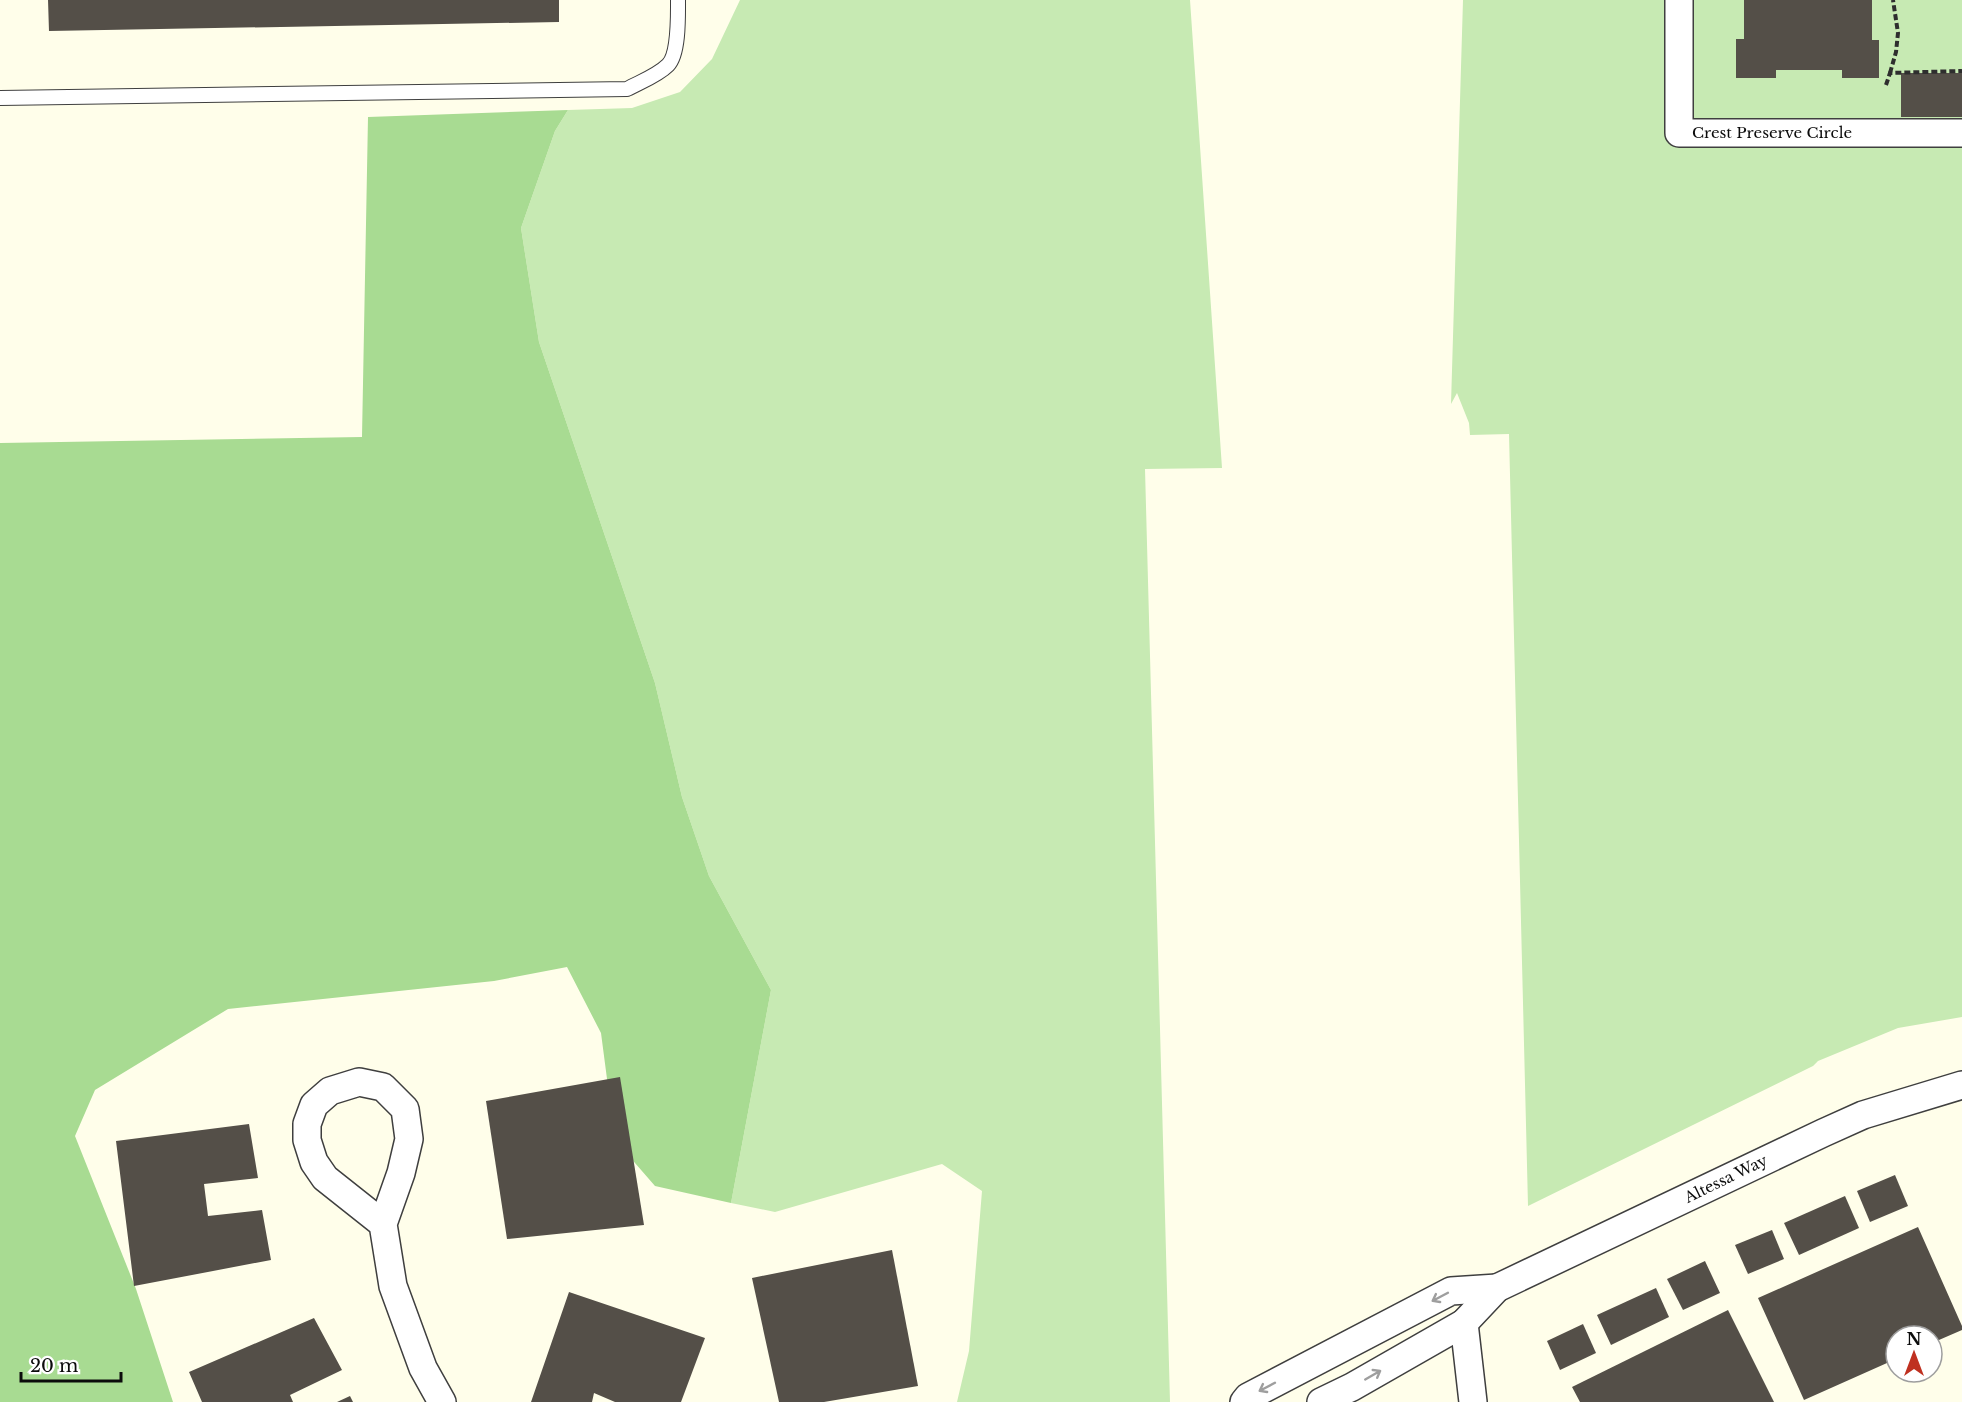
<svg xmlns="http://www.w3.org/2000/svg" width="1962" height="1402" viewBox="0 0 1962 1402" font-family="'Libre Baskerville',serif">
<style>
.green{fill:#c7eab3}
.forest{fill:#a8db92}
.building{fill:#544f48}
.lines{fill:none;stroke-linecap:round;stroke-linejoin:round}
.service-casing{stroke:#3f3f3f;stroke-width:16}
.minor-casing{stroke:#3f3f3f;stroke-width:30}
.path{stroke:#2e2e2e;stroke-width:4;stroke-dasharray:6 3;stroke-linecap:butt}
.service{stroke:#fff;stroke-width:14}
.minor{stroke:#fff;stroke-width:27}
.oneway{stroke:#9e9e9e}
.labels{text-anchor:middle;stroke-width:6;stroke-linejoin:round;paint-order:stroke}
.street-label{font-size:15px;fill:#0c0c0c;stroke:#fff}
</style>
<rect width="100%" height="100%" fill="#fffeea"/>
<g class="green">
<polygon points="740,0 1190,0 1222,468 1145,469 1170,1402 957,1402 969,1351 982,1191 942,1164 775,1212 731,1203 771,990 709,876 682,797 655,683 539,342 521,228 555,131 568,110 632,108 680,92 712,59"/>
<polygon points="1463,0 1962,0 1962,1017 1898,1028 1818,1061 1813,1066 1528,1206 1509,434 1470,435 1469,423 1457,393 1451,404"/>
</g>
<polygon class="forest" points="568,110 555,131 521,228 539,342 655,683 682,797 709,876 771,990 731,1203 655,1186 615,1140 601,1033 567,967 494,981 228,1009 95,1090 75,1136 136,1289 173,1402 0,1402 0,443 362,437 368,117"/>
<g class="building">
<polygon points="48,0 559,0 559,22 49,31"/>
<polygon points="1744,0 1872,0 1872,40 1879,40 1879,78 1842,78 1842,70 1776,70 1776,78 1736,78 1736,39 1744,39"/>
<rect x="1901" y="73" width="61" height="44"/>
<polygon points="620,1077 644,1225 507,1239 486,1101"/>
<polygon points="249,1124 258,1178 204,1184 208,1216 262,1210 271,1260 134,1286 116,1141"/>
<polygon points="1895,1175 1908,1206 1870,1222 1857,1191"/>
<polygon points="1845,1196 1859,1228 1799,1255 1784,1223"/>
<polygon points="1918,1227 1962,1326 1962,1330 1932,1343 1932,1336 1896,1336 1896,1359 1804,1400 1758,1298"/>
<polygon points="1772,1230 1784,1259 1748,1274 1735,1245"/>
<polygon points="892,1250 918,1386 824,1402 779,1402 752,1278"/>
<polygon points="1705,1261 1720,1293 1683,1310 1667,1279"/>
<polygon points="1656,1288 1669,1317 1611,1345 1597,1315"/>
<polygon points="569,1292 705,1338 681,1402 615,1402 594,1393 592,1402 531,1402"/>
<polygon points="1728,1310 1774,1402 1580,1402 1572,1387"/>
<polygon points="314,1318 342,1370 290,1395 293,1402 202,1402 189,1372"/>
<polygon points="1583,1324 1596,1353 1560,1370 1547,1341"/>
<polygon points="350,1396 353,1402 337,1402"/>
</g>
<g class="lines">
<g class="service-casing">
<path id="service" d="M0 98 627 89C640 82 657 76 668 65 679 54 678 16 678 0"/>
</g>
<g class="minor-casing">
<g id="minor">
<polyline points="1679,0 1679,133 1962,133"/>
<polyline points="383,1224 325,1178 314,1162 307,1140 307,1124 314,1105 330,1091 359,1082 383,1087 405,1109 409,1139 401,1173 383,1224 393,1286 423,1368 442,1402"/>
<polyline points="1464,1323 1473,1402"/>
<polyline points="1244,1402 1248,1397 1451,1291 1497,1288"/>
<polyline points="1321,1402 1352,1387 1464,1323 1497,1288 1823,1133 1863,1115 1962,1085"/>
</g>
</g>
<g class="path">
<polyline points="1890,73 1896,52 1898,33 1893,0"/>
<polyline points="1886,85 1890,73 1962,71"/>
</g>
<use href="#service" class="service"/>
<use href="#minor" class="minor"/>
</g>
<defs><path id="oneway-shaft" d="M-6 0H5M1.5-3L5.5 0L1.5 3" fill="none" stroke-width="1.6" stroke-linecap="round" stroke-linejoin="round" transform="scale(1.5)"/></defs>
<g class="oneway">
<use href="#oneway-shaft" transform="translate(1440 1297) rotate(152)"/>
<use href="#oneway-shaft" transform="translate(1373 1375) rotate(-30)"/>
<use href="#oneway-shaft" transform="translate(1267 1387) rotate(152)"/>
</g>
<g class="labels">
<g class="street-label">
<text x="1772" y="138">Crest Preserve Circle</text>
<text transform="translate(1726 1179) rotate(-26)" y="5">Altessa Way</text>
</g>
</g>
<g transform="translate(1914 1354)"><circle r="28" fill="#ffffff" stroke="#9e9e9e" stroke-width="1.5"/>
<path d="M0-4.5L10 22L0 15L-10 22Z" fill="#bf3020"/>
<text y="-9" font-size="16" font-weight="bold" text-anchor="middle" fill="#0c0c0c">N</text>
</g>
<path d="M21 1372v9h100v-9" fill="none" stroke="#0c0c0c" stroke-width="3"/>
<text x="30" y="1372" font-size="18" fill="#0c0c0c" stroke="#ffffff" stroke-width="4.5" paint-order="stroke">20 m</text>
</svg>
